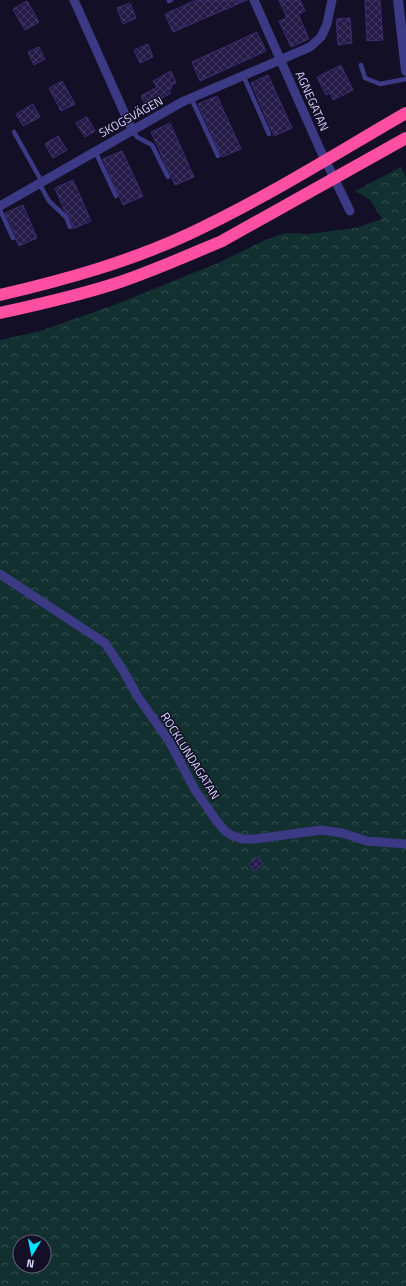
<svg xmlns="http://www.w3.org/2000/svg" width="406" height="1286" font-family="'Titillium Web',sans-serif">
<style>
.forest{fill:url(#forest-crowns);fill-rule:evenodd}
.building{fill:url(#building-cross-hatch);stroke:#3b2d73}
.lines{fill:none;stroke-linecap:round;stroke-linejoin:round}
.service{stroke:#3d3a85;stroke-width:4.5}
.minor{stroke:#3d3a85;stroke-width:9}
.tertiary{stroke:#3d3a85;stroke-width:10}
.motorway{stroke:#ff4fa3;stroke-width:12}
.labels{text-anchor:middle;stroke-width:3;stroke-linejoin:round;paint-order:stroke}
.street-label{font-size:12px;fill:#d9d4ff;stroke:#130f26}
</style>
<defs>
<pattern id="forest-crowns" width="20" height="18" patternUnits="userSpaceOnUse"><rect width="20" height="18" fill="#12302f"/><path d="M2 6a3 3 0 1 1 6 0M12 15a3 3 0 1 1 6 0" fill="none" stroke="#344d4e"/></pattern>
<pattern id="building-cross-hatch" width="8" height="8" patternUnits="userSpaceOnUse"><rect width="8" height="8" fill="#241b47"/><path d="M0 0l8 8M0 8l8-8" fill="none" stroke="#433b63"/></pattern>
</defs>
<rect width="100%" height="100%" fill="#130f26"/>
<path class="forest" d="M401,167L406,177V1286H0V340L40,331L114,305L218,263L265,240L286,233L308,234L355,228L382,219L370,200L355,191ZM20,1242H44V1266H20Z"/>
<g class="building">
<polygon points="196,0 247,0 173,32 165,14"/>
<polygon points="279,0 300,0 305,11 298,14 309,39 291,47 279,21 287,18"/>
<polygon points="365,0 380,0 383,40 367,41"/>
<polygon points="27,1 39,22 25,30 13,9"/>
<polygon points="130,3 136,18 123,24 117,8"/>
<polygon points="350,18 352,43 338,45 336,19"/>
<polygon points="257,32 266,51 200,81 192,62"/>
<polygon points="148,44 153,57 140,63 134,50"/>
<polygon points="39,47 45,59 34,65 28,52"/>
<polygon points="341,65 353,90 333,100 330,93 326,95 317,77"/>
<polygon points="171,71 176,83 171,85 172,88 169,89 171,93 146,106 141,96 157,87 153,81"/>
<polygon points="268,75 292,128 274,136 251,83"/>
<polygon points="62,81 75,104 61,111 49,88"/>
<polygon points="217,96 241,149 222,157 198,104"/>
<polygon points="33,104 40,117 23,126 16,114"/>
<polygon points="87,117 95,131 85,137 76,123"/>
<polygon points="170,123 194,177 175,185 151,132"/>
<polygon points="58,136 67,150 53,158 45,144"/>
<polygon points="122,151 143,196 123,205 103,159"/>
<polygon points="73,180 91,221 73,229 73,226 69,216 64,210 55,188"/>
<polygon points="23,205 37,238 19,246 16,240 16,236 5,213"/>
<polygon points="258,857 263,864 254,871 249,864"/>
</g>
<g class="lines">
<g class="service">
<polyline points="169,1 171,0"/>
<polyline points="361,65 365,78 380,84 406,79"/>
<polyline points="243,75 269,134"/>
<polyline points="191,98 218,156"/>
<polyline points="132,130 137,137 152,145 168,177"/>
<polyline points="14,132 42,182"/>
<polyline points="95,151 116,196"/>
<polyline points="39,183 49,201 66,217 70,227"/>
<polyline points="0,210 13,238"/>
</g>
<g class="minor">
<polyline points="74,0 132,130"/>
<polyline points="254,0 319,147 350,211"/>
<polyline points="0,206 182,102 310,47 321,37 327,24 332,0"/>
<polyline points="0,574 105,643 123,670 138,697 169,741 195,790 216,820 225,831 231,835 243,839 255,839 321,830 342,833 367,841 406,844"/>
</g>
<polyline class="tertiary" points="398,0 406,71"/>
<g class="motorway">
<path d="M0,295C64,280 129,262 189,234C264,199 335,154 406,113"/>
<path d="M0,313C41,304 81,295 120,282C155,270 189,255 222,241L406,138"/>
</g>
</g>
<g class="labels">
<g class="street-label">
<text transform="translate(312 101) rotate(66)" y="4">AGNEGATAN</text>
<text transform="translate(131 117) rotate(-29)" y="4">SKOGSVÄGEN</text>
<text transform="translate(190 756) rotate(58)" y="4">ROCKLUNDAGATAN</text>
</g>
</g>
<g transform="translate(32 1254) rotate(190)"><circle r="19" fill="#130f26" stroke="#625e7d"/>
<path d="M0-3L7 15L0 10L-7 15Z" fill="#00e5ff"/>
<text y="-6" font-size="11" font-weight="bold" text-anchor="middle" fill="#d9d4ff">N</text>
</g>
</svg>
